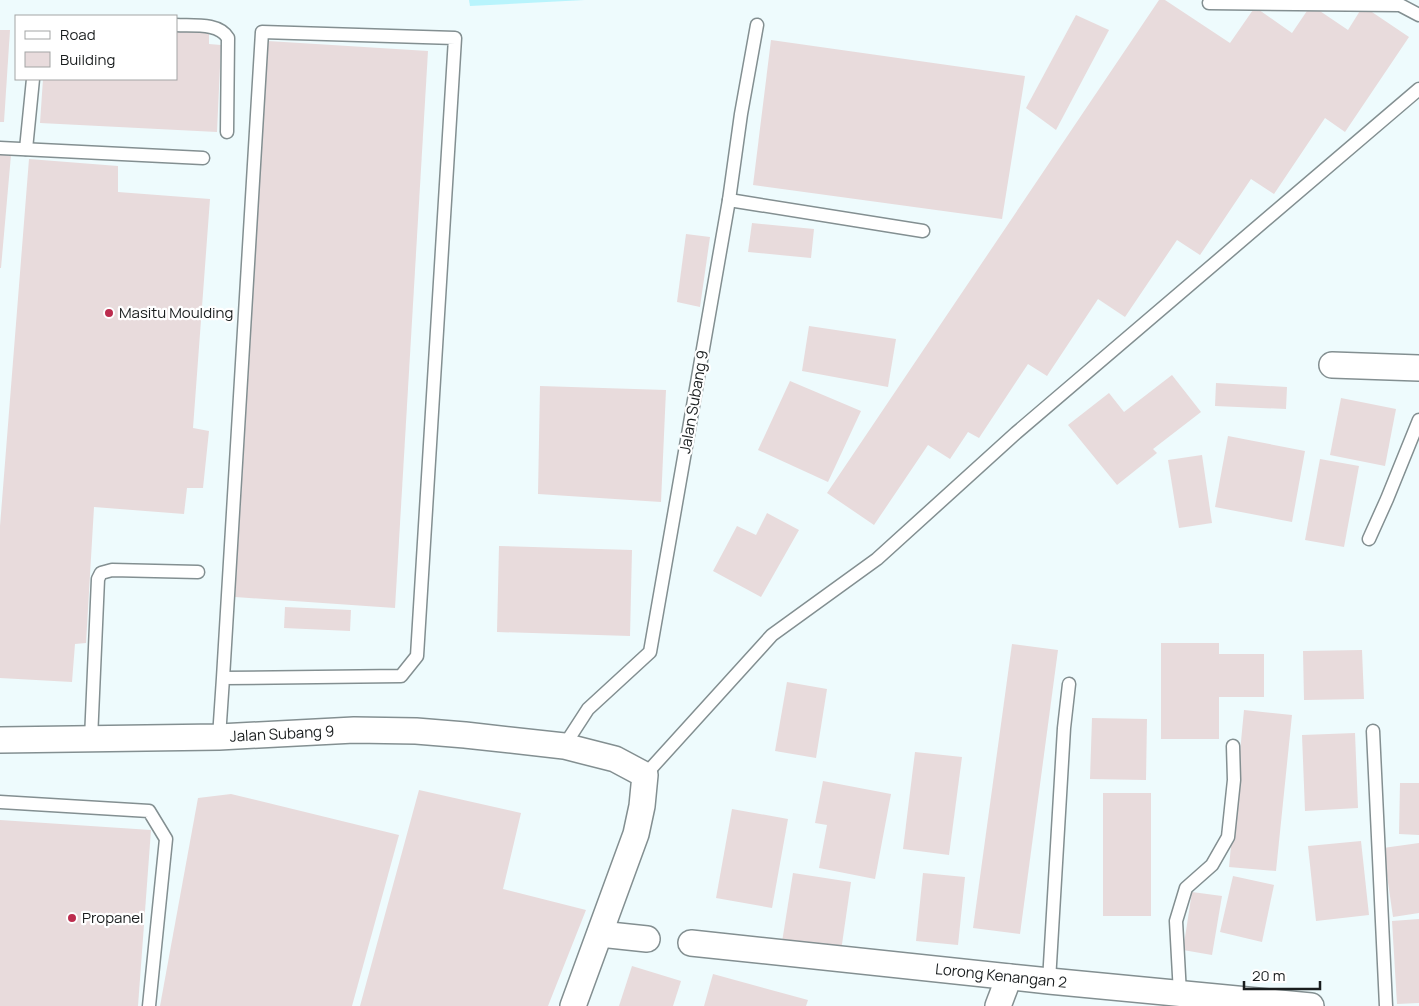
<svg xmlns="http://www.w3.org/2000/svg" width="1419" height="1006" font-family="Manrope,sans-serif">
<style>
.green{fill:#b8f4fc}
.building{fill:#e8dbdc}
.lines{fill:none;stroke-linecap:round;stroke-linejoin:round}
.lane-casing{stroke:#838f91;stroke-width:15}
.street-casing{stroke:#838f91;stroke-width:28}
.lane{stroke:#fff;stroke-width:12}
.street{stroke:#fff;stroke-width:25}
.poi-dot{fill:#bc2c4e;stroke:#fff;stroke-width:2}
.labels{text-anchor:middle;stroke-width:4.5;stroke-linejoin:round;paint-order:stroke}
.poi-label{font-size:15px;fill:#191d1e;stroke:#fff;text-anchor:start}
.street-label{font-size:15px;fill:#191d1e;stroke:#fff}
</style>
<rect width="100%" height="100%" fill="#eefbfd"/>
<polygon class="green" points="469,0 585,0 470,6"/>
<g class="building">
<polygon points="1159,0 1165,0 1230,43 1255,7 1292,33 1311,5 1348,30 1363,6 1409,37 1345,132 1325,118 1274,194 1251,179 1200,255 1177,240 1125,317 1098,299 1047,376 1028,364 979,438 968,432 950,459 928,445 874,525 827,493"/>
<polygon points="1076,15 1109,30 1056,130 1026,108"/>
<polygon points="0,30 10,30 4,122 0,122"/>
<polygon points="176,30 209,32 209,44 221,45 217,132 40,123 43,79 176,79"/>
<polygon points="771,40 1025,76 1002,219 753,185"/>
<polygon points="268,41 428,51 395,608 235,597"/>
<polygon points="0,154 11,155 1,268 0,268"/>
<polygon points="29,159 118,166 118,192 210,199 193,428 209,431 203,488 187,488 184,514 94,507 86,643 75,644 72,682 0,678 0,526"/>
<polygon points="752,223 814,229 811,258 748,252"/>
<polygon points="686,234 710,237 700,307 677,302"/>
<polygon points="809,326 896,339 888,387 802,371"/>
<polygon points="1172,375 1201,412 1153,449 1157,453 1117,485 1068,425 1109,393 1124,412"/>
<polygon points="790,381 861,411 828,482 758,450"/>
<polygon points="1216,383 1287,387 1286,409 1215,406"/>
<polygon points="540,386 666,390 661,502 538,494"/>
<polygon points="1341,398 1396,409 1385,466 1330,455"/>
<polygon points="1228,436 1305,451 1292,522 1215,507"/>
<polygon points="1202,455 1212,523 1179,528 1168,460"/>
<polygon points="1320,459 1359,466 1344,547 1305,540"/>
<polygon points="767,513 799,530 761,597 713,571 737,526 756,535"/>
<polygon points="499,546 632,550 630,636 497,632"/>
<polygon points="285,607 351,610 350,631 284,628"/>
<polygon points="1161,643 1219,643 1219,654 1264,654 1264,697 1219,697 1219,739 1161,739"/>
<polygon points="1012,644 1058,650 1020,934 973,928"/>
<polygon points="1362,650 1364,699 1304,700 1303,651"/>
<polygon points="787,682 827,689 816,758 775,751"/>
<polygon points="1244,710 1292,715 1276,871 1229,867"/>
<polygon points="1092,718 1147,719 1146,780 1090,779"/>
<polygon points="1355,733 1358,808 1305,811 1302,735"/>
<polygon points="915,752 962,757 949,855 903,849"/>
<polygon points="823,781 891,794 875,879 819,868 827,825 815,823"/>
<polygon points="1400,783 1419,783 1419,835 1399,834"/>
<polygon points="419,790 521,813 503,889 586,910 548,1006 360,1006"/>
<rect x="1103" y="793" width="48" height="123"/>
<polygon points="231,794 399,835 352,1006 160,1006 198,798"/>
<polygon points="732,809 788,819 772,908 716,898"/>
<polygon points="0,820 151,830 138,1006 0,1006"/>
<polygon points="1361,841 1369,915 1316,921 1308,846"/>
<polygon points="1419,843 1419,913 1393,917 1383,848"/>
<polygon points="793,873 851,882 841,951 782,942"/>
<polygon points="923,873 965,877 958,945 916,941"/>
<polygon points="1233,876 1274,885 1262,942 1220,932"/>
<polygon points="1192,892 1222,896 1212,955 1183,950"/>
<polygon points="1419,919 1419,1003 1397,1004 1392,921"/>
<polygon points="632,966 681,981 673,1006 619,1006"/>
<polygon points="713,974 808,1000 806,1006 704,1006"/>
</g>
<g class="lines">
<defs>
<g id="lane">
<polyline points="1209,3 1400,5 1419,15"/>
<path d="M176,25C192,26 219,22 228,38L227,132"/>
<polyline points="0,148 203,158"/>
<polyline points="26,149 33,79"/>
<polyline points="729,200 923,231"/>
<polyline points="1369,539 1387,499 1419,420"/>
<polyline points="1373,731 1386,1006"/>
<polyline points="219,737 223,678 262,32 455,38 417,656 401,676 223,678"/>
<polyline points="91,739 98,579 101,573 112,570 198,572"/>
<polyline points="564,746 588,709 650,652 729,200 741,114 757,25"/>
<polyline points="645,775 772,635 877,559 1016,433 1419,89"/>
<polyline points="0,802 149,811 166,839 149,1006"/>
<polyline points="1049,981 1064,728 1069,684"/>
<polyline points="1180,994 1176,921 1186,888 1212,865 1228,837 1234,780 1233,746"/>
</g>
<g id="street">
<polyline points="1332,365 1419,368"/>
<polyline points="0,740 219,737 354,730 416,731 465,735 564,746 615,759 645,775 642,806 636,834 573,1006"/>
<polyline points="600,934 647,939"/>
<polyline points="691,943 1049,981 1311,1006"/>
<polyline points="998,1006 1009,977"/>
</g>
</defs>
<use href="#lane" class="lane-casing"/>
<use href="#street" class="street-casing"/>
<use href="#lane" class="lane"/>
<use href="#street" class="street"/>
</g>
<g class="poi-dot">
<circle cx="109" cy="313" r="5"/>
<circle cx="72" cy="918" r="5"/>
</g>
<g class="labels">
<g class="poi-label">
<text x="119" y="318">Masitu Moulding</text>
<text x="82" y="923">Propanel</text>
</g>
<g class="street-label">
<text transform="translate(694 402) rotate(-80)" y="5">Jalan Subang 9</text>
<text transform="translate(282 734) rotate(-3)" y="5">Jalan Subang 9</text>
<text transform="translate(1001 976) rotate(6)" y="5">Lorong Kenangan 2</text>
</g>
</g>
<rect x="15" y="15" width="162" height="65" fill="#ffffff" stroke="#a3a5a5"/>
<rect x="25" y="31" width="25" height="8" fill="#ffffff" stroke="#a3a5a5"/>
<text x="60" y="40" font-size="15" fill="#191d1e">Road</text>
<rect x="25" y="52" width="25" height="15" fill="#e8dbdc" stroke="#a3a5a5"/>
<text x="60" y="65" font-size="15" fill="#191d1e">Building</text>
<path d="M1244 981v8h76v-8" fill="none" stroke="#191d1e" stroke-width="2.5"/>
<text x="1252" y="981" font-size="15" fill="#191d1e" stroke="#ffffff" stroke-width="4" paint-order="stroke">20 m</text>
</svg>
